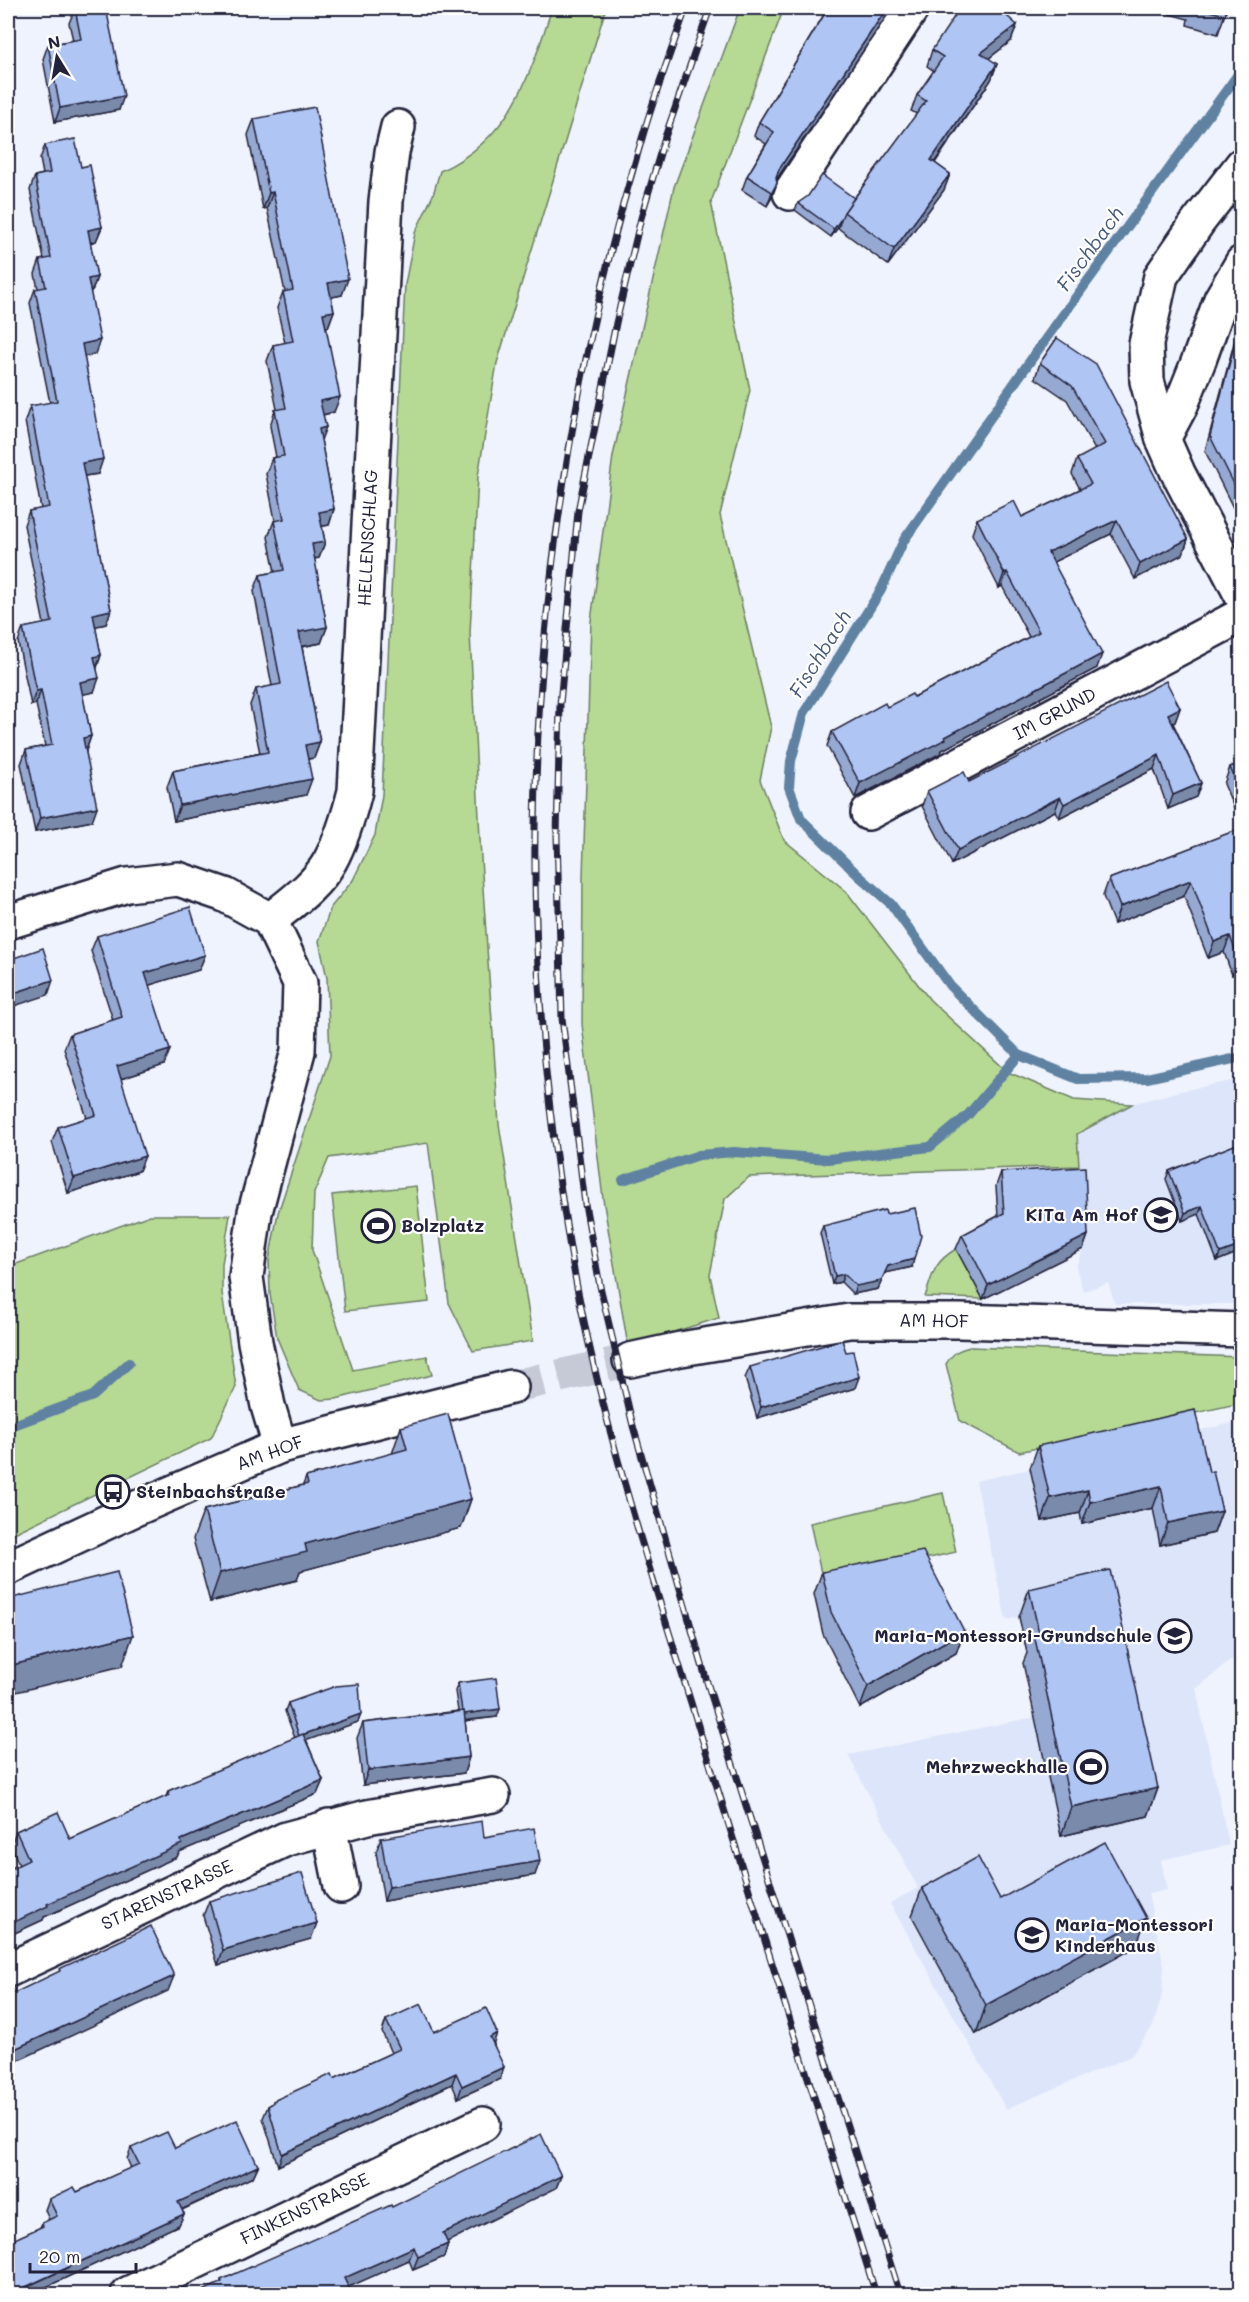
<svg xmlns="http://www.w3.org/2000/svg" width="1249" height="2302" font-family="Mali,sans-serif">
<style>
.built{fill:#dce5fa}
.green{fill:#b6d993;stroke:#6c7e67;stroke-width:1.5}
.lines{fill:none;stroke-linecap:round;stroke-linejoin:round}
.stream{stroke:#5e82a2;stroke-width:10}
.street-tunnel{stroke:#c6c9d6;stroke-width:33;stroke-dasharray:33 16;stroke-linecap:butt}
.street-casing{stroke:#22223b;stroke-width:38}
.secondary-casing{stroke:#22223b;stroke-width:38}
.street{stroke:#fff;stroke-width:33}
.secondary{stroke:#fff;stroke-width:33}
.rail-casing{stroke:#22223b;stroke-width:7}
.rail{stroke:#fff;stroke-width:4.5;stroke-dasharray:14;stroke-linecap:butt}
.wall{fill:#96a9d2;stroke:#22223b;stroke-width:1.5}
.shaded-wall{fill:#7a8aab;stroke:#22223b;stroke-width:1.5}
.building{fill:#afc5f4;stroke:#22223b;stroke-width:1.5}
.labels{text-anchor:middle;stroke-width:4.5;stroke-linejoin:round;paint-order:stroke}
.street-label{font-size:18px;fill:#22223b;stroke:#fff}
.poi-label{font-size:18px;font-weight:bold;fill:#22223b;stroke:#fff;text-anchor:end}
.water-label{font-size:20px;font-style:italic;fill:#455a77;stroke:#fff}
</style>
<rect width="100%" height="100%" fill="#eff3fd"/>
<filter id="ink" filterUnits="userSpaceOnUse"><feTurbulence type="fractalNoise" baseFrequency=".0167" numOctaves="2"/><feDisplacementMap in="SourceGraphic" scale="12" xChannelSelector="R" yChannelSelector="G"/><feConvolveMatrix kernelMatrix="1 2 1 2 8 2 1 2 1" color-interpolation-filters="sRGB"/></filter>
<g filter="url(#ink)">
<g class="built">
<polygon points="1241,1079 1241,1304 1115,1304 1108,1283 1083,1291 1076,1267 1083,1249 1077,1135 1132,1104 1181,1091"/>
<polygon points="1241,1421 1241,1652 1196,1689 1229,1845 1161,1860 1167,1890 1148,1894 1164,1966 1162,1995 1153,2026 1131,2056 1006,2109 890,1903 918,1888 848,1755 1035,1717 1061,1836 1099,1599 1006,1620 976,1481"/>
</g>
<g class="green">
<path d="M552,8H606L497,363L478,476L470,633L481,859L499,1124L533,1341L473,1351L449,1303L428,1143L329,1158L314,1193L312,1250L353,1370L427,1356L432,1375L336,1399L321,1400L299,1390L277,1338L270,1294L269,1260L278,1213L330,1056L327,978L319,941L331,907L353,880L375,835L382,795L405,284L415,233L433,195L440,171C511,139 530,76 552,8Z"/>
<polygon points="740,8 784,8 711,202 750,390 720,515 771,727 760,780 784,840 846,891 930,1000 1008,1072 1074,1100 1132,1104 1077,1134 1079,1166 749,1177 725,1199 710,1275 719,1318 628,1346 603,1199 582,1024 583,877 591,621 613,456 674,187"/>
<polygon points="416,1186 429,1302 345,1311 332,1195"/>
<polygon points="150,1215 230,1215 222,1264 222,1293 236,1387 211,1438 8,1536 8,1267"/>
<path d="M956,1249L983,1299L925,1297C933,1273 934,1262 956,1249Z"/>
<path d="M970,1347L1241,1357V1403L1019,1452L960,1421L946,1364C953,1353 957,1350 970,1347Z"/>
<polygon points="943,1493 956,1552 823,1582 810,1523"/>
</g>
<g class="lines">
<g class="stream">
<polyline points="1242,69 1047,337 904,540 881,590 804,713 791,761 789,787 801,819 858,875 891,904 950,986 1019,1055 1078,1079 1147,1078 1242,1057"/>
<polyline points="623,1180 699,1155 734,1152 828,1159 930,1147 968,1115 1019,1055"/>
<polyline points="8,1427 93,1396 129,1363"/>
</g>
<polyline class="street-tunnel" points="511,1387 630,1360"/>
<defs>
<g id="street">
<polyline points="790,193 912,8"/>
<polyline points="1163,439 1181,405 1199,360 1221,299 1242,263"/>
<polyline points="868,813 1242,615"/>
<path d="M270,920C291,903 317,885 330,861C342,839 349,815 355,791L386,201L392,152L398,127"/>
<polyline points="8,922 127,885 178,879 225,895 270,920 300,983 298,1051 255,1212 246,1277 255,1342 268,1406 280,1446"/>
<polyline points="630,1360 681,1349 849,1321 959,1321 1242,1330"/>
<polyline points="8,1568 137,1508 280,1446 511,1387"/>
<polyline points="329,1826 341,1886"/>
<polyline points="8,1970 286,1839 367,1817 493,1795"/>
<polyline points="128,2294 483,2124"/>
</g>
<polyline id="secondary" points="1242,165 1198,222 1161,276 1146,344 1147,381 1163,439 1178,473 1242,596"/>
</defs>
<use href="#street" class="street-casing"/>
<use href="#secondary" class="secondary-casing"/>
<use href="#street" class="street"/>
<use href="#secondary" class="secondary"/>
<defs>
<g id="rail">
<path d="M686,8C671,52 654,96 641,142C574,364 538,596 535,828C533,982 549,1136 577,1287C605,1433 652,1577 696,1719C755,1911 816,2103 876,2294"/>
<polyline points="710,8 664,140 641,218 616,323 578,511 560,704 557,836 562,1018 585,1204 600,1286 633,1426 707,1682 900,2294"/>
</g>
</defs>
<use href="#rail" class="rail-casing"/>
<use href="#rail" class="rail"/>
</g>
<g class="wall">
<polygon points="892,8 777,179 777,183 772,197 767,206 742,190 747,176 766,144 754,136 759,122 822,18 826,9"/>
<polygon points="1147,8 1227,8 1218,34 1187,25 1188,19"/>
<polygon points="75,9 119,110 55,122 43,59 48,45 73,40 69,23"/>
<polygon points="1017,25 1011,41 988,59 997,64 991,80 935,163 950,174 944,190 888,265 838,228 839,226 831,237 795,210 798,203 854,198 917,114 911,111 917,95 934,71 927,66 932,50"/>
<polygon points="254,119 342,295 331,297 334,311 328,327 326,327 334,412 323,415 321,440 334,509 329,525 322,526 325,542 319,558 314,559 327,627 321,643 302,647 320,742 314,758 308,759 306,795 174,821 167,787 173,771 260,753 250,705 256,689 272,686 254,591 260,575 275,572 268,537 274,521 275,520 266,474 272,458 276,457 270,426 275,410 277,409 267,361 273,345 285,343 277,308 283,292 285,292 267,208 263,209 248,135"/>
<polygon points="45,145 81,167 102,227 96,241 90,243 97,277 92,291 90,292 95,354 84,357 98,474 84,476 111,610 106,624 95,626 101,655 97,668 94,692 82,694 91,736 86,751 92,821 35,832 21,764 26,750 45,746 36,704 31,705 18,642 23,628 44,624 24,525 29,511 41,509 25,421 30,406 50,403 30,303 35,289 38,289 35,274 40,260 44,259 30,190 35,176 43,174 40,159"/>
<polygon points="1239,328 1242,329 1242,526 1205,451 1234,343"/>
<polygon points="1057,338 1188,539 1183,554 1135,579 1111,534 1053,562 1097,668 942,750 941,753 855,798 827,746 832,732 887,707 914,697 1029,637 1002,586 999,588 972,534 977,519 1022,517 1080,489 1072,474 1077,459 1095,450 1067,400 1035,378 1040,363"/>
<polygon points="1180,708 1175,722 1173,723 1201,783 1196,797 1168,809 1154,769 1059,818 1055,811 952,864 922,806 927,791 969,782"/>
<polygon points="1242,763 1242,827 1224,784 1230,767"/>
<polygon points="1242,828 1242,971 1232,975 1224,952 1208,958 1184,896 1114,924 1103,896 1109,879"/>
<polygon points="97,936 205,955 199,970 149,985 164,1065 121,1079 139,1171 68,1193 52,1142 58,1127 87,1118 64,1049 70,1034 113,1020 91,951"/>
<polygon points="1242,1142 1242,1251 1217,1261 1199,1214 1182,1221 1166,1179 1169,1171"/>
<polygon points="1001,1172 1088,1235 1083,1249 983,1299 956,1249 962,1235 998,1216 996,1186"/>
<polygon points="823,1226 912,1267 885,1273 878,1289 853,1294 841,1282 832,1284 820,1233"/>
<polygon points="750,1367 855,1388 757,1418 745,1378"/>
<polygon points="401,1427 471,1499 461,1528 300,1571 297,1580 210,1602 193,1539 204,1510 303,1485 306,1477 392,1454"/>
<polygon points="1038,1446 1209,1472 1222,1511 1214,1533 1160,1545 1153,1508 1082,1524 1080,1513 1042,1521 1030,1468"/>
<polygon points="822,1572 964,1631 956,1653 860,1708 823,1634 814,1594"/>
<polygon points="1029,1589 1158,1788 1148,1816 1061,1836 1023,1663 1027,1653 1019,1617"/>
<polygon points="458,1683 497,1717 465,1721 469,1757 464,1773 363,1785 357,1738 363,1723 458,1711 455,1691"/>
<polygon points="288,1703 361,1714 358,1722 306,1740 323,1780 317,1794 179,1852 177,1857 44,1917 43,1920 8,1936 8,1870 19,1865 11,1845 16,1831 70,1839 166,1797 168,1791 295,1738 285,1711"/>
<polygon points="381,1838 535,1875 384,1901 376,1852"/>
<polygon points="922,1888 1000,1899 1136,1947 976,2034 912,1916"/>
<polygon points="209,1901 311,1939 218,1965 203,1916"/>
<polygon points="386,2020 434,2032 494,2044 500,2079 458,2098 452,2084 278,2166 263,2118 268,2106 272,2104 273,2101 334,2079 391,2053 382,2032"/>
<polygon points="131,2148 175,2148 258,2166 253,2177 182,2210 184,2214 179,2225 29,2295 8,2295 42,2223 49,2220 45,2210 49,2199 77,2192 131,2168 127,2159"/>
<polygon points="561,2176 556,2188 447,2241 448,2244 444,2257 413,2270 409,2260 348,2287 221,2283 221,2280 392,2207"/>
</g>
<g class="shaded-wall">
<polygon points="887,8 892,8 774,183 779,169"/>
<polygon points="1017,25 1011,41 975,69 981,53"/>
<polygon points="997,64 991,80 925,176 931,160"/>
<polygon points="124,96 119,110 55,122 60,108"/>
<polygon points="950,174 944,190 888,265 894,249"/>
<polygon points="777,183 772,197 767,206 772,192"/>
<polygon points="273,192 267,208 263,209 269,193"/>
<polygon points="841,219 839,226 831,237 834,229"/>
<polygon points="102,227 96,241 82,244 88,230"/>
<polygon points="97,277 92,291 82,293 88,279"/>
<polygon points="348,279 342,295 322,299 328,283"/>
<polygon points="334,311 328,327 317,329 323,313"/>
<polygon points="100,340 95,354 77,358 82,344"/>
<polygon points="340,397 334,412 314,417 320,401"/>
<polygon points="326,427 320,443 319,429"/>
<polygon points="103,459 98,474 77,477 82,463"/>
<polygon points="334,509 329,525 313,528 319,512"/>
<polygon points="1117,520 1111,534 1043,567 1048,552"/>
<polygon points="1188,539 1183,554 1135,579 1140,564"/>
<polygon points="325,542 319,558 306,560 312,544"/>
<polygon points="1007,572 1002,586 999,588 1004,573"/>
<polygon points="111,610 106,624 88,628 93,614"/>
<polygon points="327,627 321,643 293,648 299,632"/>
<polygon points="1102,654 1097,668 942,750 941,753 855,798 860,783 945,737"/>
<polygon points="101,655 96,669 94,657"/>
<polygon points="99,678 94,692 75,696 80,682"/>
<polygon points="41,690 36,704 31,705 36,691"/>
<polygon points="1180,708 1175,722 1163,728 1168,714"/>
<polygon points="91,736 86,750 78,752 83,738"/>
<polygon points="320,742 314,758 299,760 305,745"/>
<polygon points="1159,755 1154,769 1059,818 1064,804"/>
<polygon points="312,779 306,795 174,821 180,805"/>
<polygon points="1201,783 1196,797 1168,809 1173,795"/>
<polygon points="1060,797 1055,811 952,864 958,850"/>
<polygon points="97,807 92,821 35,832 40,818"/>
<polygon points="1191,880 1184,896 1114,924 1120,907"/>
<polygon points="1230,936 1224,952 1208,958 1214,942"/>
<polygon points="205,955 199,970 140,988 145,973"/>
<polygon points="1242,957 1242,971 1232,975 1238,958"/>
<polygon points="53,980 48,995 8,1008 8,995"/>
<polygon points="170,1050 164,1065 111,1082 117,1066"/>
<polygon points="145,1156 139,1171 68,1193 74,1178"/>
<polygon points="1202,1206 1199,1214 1182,1221 1185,1213"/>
<polygon points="1088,1235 1083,1249 983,1299 988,1285"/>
<polygon points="1242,1245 1242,1251 1217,1261 1220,1253"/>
<polygon points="914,1259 912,1267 885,1273 878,1289 853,1294 856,1286 888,1266"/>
<polygon points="844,1274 841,1282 832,1284 835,1276"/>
<polygon points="859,1377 855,1388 757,1418 761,1407"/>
<polygon points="1161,1486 1153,1508 1082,1524 1090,1502"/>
<polygon points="1088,1490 1080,1513 1042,1521 1050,1498"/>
<polygon points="471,1499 461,1528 300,1571 297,1580 210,1602 220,1573 305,1544"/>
<polygon points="1222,1511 1214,1533 1160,1545 1168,1523"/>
<polygon points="964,1631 956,1653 860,1708 868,1686"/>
<polygon points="133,1635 122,1666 8,1694 8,1666"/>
<polygon points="500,1709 497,1717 460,1721 463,1714"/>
<polygon points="361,1714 358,1722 297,1744 299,1736"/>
<polygon points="469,1757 464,1773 363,1785 368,1770"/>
<polygon points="323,1780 317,1794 179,1852 177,1857 44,1917 43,1920 8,1936 8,1925 47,1904 181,1840"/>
<polygon points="1158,1788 1148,1816 1061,1836 1071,1807"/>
<polygon points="540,1861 535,1875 384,1901 389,1887"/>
<polygon points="1146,1918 1136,1947 976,2034 986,2005"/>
<polygon points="317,1923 311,1939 218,1965 223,1950"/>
<polygon points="174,1976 168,1991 8,2065 8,2052"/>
<polygon points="497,2033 493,2045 490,2037"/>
<polygon points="504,2067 500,2079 458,2098 462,2086"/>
<polygon points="456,2073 452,2084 278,2166 282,2154"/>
<polygon points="258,2166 253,2177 174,2213 178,2202"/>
<polygon points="561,2176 556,2188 439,2246 443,2233"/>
<polygon points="184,2214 179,2225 29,2295 9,2295"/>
<polygon points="448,2244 444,2257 413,2270 418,2257"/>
<polygon points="414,2247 409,2260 340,2291 344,2278"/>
</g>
<g class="building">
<polygon points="82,8 106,8 124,96 60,108 48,45 81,39 75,9"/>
<polygon points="827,8 887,8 779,169 776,177 777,183 772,192 747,176 774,132 759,122 827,10 826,9"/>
<polygon points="960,8 998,8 1017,25 981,53 997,64 931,160 950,174 894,249 844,212 926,101 917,95 943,57 932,50"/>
<polygon points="1198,8 1227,8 1225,15"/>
<polygon points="315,107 348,279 328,283 334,311 323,313 340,397 320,401 326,427 319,429 334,509 319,512 325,542 312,544 327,627 299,632 320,742 305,745 312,779 180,805 173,771 268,752 256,689 281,684 260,575 284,570 274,521 284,519 272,458 284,456 275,410 286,408 273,345 293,341 283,292 293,290 273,192 269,193 254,119"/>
<polygon points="75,139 81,167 90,165 102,227 88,230 97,277 88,279 100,340 82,344 103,459 82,463 111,610 93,614 101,655 94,657 99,678 80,682 91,736 83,738 97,807 40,818 26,750 52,745 41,690 36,691 23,628 52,622 29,511 49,507 30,406 57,401 35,289 46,287 40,260 51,258 35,176 50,173 45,145"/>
<polygon points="822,175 854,198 844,212 841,219 834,229 798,203 808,196"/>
<polygon points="1239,328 1242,329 1242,500 1210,436"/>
<polygon points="1057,338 1096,364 1188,539 1140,564 1117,520 1048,552 1102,654 945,737 946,739 860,783 832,732 885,703 887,707 912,694 914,697 1039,632 1007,572 1004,573 977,519 1014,501 1022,517 1091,484 1077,459 1105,444 1072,386 1040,363"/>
<polygon points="1166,681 1180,708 1168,714 1201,783 1173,795 1159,755 1064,804 1060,797 958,850 927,791 964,772 969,782"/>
<polygon points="1242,763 1242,796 1230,767"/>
<polygon points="1242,828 1242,957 1238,958 1230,936 1214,942 1191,880 1120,907 1109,879"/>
<polygon points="190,907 205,955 145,973 170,1050 117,1066 145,1156 74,1178 58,1127 96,1115 70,1034 122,1017 97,936"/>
<polygon points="43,948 53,980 8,995 8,960"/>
<polygon points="1242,1142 1242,1245 1220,1253 1202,1206 1185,1213 1169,1171"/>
<polygon points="1085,1167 1088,1235 988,1285 962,1235 1004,1213 1001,1172"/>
<polygon points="915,1208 921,1236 914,1259 888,1266 881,1281 856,1286 844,1274 835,1276 823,1226 885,1210 886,1214"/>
<polygon points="842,1340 846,1352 853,1351 859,1377 761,1407 750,1367"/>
<polygon points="1195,1410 1209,1472 1213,1471 1222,1511 1168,1523 1161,1486 1090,1502 1088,1490 1050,1498 1038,1446"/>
<polygon points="448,1414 471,1499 305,1544 307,1552 220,1573 204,1510 308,1484 306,1477 407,1449 401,1427"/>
<polygon points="923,1551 964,1631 868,1686 831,1612 822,1572"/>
<polygon points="1110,1570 1158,1788 1071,1807 1034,1634 1039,1633 1029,1589"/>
<polygon points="117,1572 133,1635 8,1666 8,1599"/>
<polygon points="496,1678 500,1709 464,1714 464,1711 462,1711 458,1683"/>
<polygon points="359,1684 361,1714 299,1736 288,1703 336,1686"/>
<polygon points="464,1711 469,1757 368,1770 363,1723"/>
<polygon points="303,1734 323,1780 181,1840 182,1844 47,1904 48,1906 8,1925 8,1870 29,1860 16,1831 58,1812 70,1839 169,1795 168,1791"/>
<polygon points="482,1821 484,1837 534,1828 540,1861 389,1887 381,1838"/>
<polygon points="1105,1842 1146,1918 986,2005 922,1888 978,1857 1000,1899"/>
<polygon points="302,1873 317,1923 223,1950 209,1901"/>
<polygon points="151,1926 174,1976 8,2052 8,1996 60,1971 59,1969"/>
<polygon points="421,2004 434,2032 486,2008 497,2033 490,2037 504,2067 462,2086 456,2073 282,2154 268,2106 273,2103 273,2101 332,2074 334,2079 400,2049 386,2020"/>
<polygon points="237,2120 258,2166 178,2202 184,2214 8,2295 8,2242 43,2226 42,2223 57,2216 49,2199 74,2187 77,2192 139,2164 131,2148 167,2132 175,2148"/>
<polygon points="541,2134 561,2176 443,2233 448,2244 418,2257 414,2247 344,2278 352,2295 195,2295 222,2282 221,2280 391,2205 392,2207"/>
</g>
</g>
<defs>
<symbol id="school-ring" viewBox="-11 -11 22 22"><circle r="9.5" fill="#fff" stroke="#22223b" stroke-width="1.5"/><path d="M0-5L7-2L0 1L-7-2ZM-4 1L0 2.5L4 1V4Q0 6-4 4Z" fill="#22223b"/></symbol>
<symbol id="stadium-ring" viewBox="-11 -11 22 22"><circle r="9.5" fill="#fff" stroke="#22223b" stroke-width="1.5"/><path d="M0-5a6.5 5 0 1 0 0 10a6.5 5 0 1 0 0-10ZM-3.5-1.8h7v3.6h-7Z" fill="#22223b"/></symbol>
<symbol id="bus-ring" viewBox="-11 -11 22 22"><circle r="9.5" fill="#fff" stroke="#22223b" stroke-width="1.5"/><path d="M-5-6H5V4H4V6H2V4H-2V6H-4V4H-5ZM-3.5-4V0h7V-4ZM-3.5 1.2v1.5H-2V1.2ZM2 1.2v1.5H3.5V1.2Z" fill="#22223b"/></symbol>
</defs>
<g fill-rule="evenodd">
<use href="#school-ring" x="1142" y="1196" width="38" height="38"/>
<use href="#stadium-ring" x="359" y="1207" width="38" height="38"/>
<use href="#bus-ring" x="94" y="1473" width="38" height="38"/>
<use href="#school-ring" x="1156" y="1617" width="38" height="38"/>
<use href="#stadium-ring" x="1072" y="1748" width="38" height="38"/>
<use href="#school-ring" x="1013" y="1916" width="38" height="38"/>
</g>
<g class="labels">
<g class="street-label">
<text transform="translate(368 538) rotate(-87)" y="6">HELLENSCHLAG</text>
<text transform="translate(1055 714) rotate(-28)" y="6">IM GRUND</text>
<text transform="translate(934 1321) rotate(1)" y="6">AM HOF</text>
<text transform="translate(270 1453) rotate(-20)" y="6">AM HOF</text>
<text transform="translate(167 1895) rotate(-25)" y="6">STARENSTRASSE</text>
<text transform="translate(305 2209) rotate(-26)" y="6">FINKENSTRASSE</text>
</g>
<g class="poi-label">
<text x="1138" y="1221">KiTa Am Hof</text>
<text x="401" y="1232" text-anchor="start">Bolzplatz</text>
<text x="136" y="1498" text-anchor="start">Steinbachstraße</text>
<text x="1152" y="1642">Maria-Montessori-Grundschule</text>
<text x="1068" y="1773">Mehrzweckhalle</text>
<text x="1055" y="1931" text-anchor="start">Maria-Montessori<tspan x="1055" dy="21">Kinderhaus</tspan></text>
</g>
<g class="water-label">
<text transform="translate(1090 249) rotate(-54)" y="7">Fischbach</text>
<text transform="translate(820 654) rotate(-58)" y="7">Fischbach</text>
</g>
</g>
<rect width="1249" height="2302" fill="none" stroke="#fff" stroke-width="30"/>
<rect x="15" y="15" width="1219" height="2272" fill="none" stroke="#22223b" stroke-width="2" filter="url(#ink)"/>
<g transform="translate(57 57) rotate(349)" stroke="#ffffff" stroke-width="4.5" paint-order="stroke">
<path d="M0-4.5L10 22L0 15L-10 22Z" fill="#22223b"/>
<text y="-9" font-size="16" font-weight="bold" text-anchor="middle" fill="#22223b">N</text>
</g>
<path d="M30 2263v9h106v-9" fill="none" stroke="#22223b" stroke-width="3"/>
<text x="39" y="2263" font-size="18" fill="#22223b" stroke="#ffffff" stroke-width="4.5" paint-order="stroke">20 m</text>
</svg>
